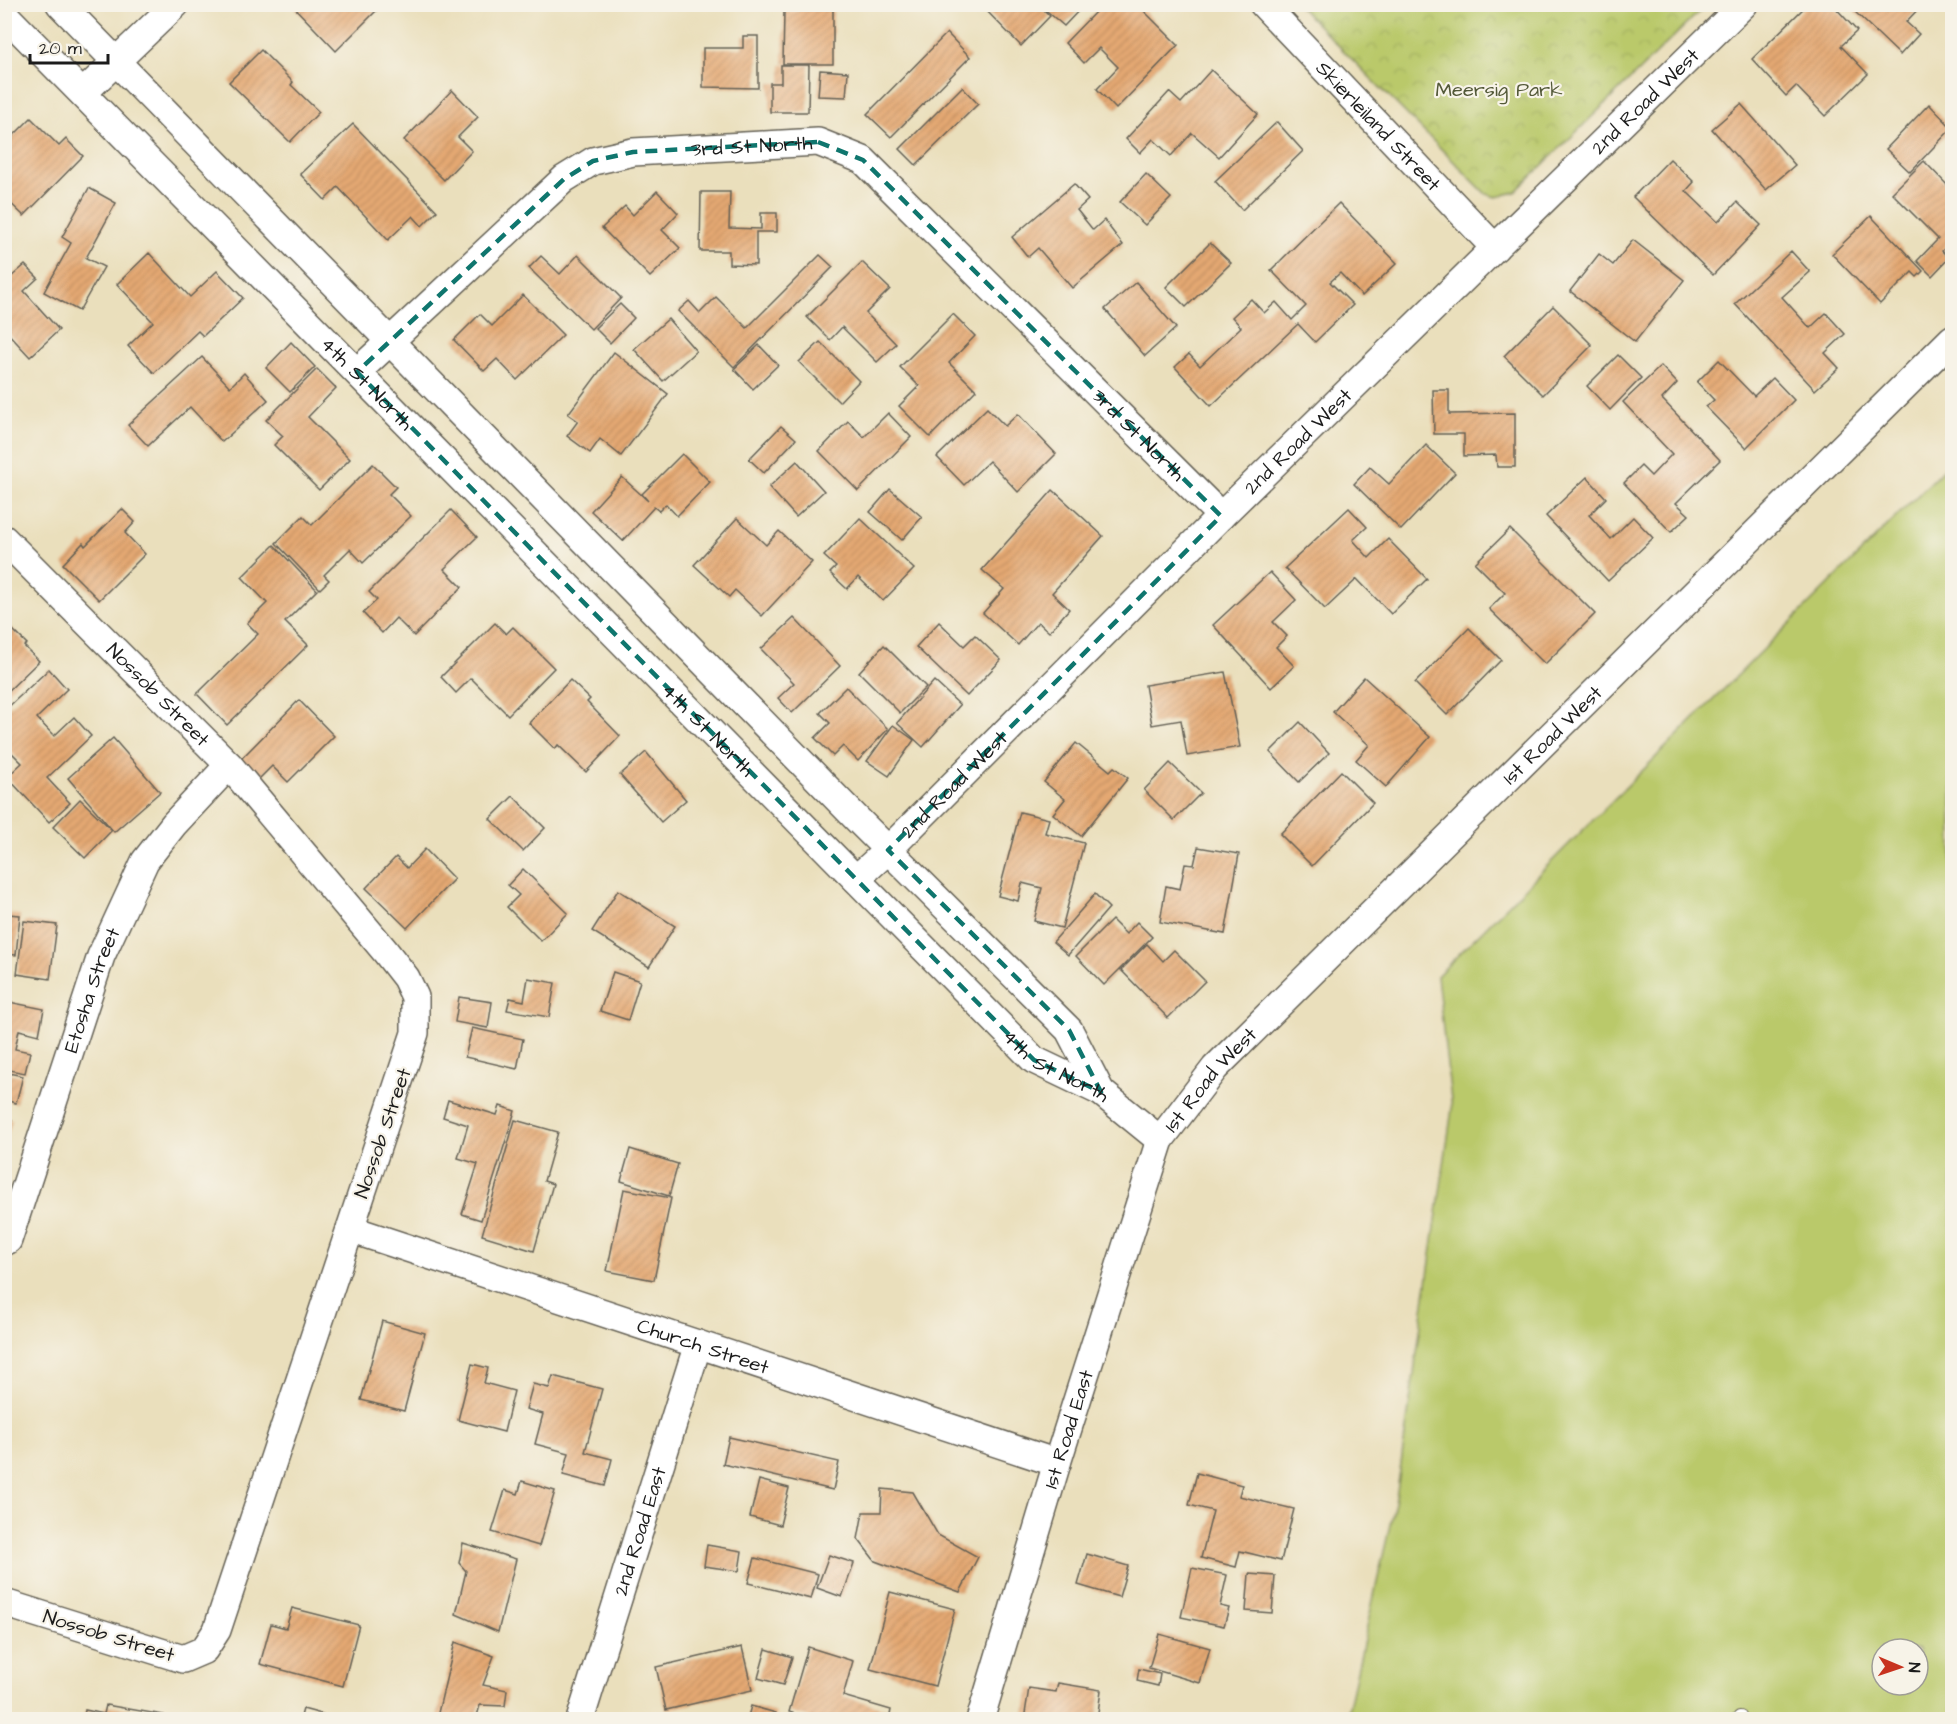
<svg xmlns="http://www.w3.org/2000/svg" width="1957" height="1724" font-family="'Architects Daughter',sans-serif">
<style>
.green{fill:#bac96b;stroke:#6b7244;stroke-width:1.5;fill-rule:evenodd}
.park{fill:url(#park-crowns);stroke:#6b7244;stroke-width:1.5}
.building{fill:url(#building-hatch)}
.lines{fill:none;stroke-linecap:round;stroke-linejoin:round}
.lane-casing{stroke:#646054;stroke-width:16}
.street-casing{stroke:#646054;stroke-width:30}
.lane{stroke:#fff;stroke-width:14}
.street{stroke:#fff;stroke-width:27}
.marked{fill:none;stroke:#0f766e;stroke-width:4.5;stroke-dasharray:12 8;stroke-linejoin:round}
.labels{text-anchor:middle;stroke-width:4.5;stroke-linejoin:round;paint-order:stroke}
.park-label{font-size:20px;fill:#535938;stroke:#f7f3e8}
.street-label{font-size:20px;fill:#1c1c1c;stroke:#f7f3e8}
</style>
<defs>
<pattern id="park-crowns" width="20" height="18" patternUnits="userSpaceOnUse" patternTransform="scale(1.5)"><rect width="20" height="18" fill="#bac96b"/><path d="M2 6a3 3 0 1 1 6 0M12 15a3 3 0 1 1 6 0" fill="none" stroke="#9fac5c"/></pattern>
<pattern id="building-hatch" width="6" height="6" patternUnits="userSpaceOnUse" patternTransform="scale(1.5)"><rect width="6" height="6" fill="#e4a872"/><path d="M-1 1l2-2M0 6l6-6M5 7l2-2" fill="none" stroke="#c39062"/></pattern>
</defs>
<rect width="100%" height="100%" fill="#f7f3e8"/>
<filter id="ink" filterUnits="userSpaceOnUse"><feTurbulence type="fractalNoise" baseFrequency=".0167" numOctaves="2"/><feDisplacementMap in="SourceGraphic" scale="12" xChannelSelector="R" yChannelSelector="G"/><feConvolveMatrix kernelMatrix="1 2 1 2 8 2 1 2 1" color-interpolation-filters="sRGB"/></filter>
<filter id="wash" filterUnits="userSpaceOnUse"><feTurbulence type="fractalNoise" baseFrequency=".008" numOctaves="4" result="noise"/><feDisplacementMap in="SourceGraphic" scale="24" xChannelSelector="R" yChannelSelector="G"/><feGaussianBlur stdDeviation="1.35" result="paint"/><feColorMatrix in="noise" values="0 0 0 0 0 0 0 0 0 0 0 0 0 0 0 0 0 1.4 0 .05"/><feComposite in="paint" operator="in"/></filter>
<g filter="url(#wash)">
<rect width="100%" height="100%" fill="#eadfbc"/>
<path class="green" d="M1952,461V1719L1346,1720L1396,1498L1452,1109L1437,976ZM1882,1649H1918V1685H1882Z"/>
<polygon class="park" points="1298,5 1706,5 1515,192 1496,197 1486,194"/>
<g id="blocks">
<g class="building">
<polygon points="291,4 316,4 318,7 320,4 373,4 378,9 336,51"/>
<polygon points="798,4 833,4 833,64 783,64 784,11 798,11"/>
<polygon points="980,4 1038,4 1050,16 1021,46"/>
<polygon points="1103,4 1137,4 1178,45 1116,109 1097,89 1118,67 1099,48 1084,63 1065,43"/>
<polygon points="1808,4 1832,4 1857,31 1841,46 1868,74 1825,116 1796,86 1786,96 1752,59"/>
<polygon points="1859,4 1923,4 1906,22 1919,34 1900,55 1854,11"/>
<polygon points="1040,5 1084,5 1064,26"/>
<polygon points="947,33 970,57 891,137 867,114"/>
<polygon points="743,36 758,36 758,88 703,87 703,48 743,48"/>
<polygon points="261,50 293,82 291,85 319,112 290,142 229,82"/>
<polygon points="781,65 809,65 808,112 770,112 770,83 781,83"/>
<polygon points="820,70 848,72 846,97 818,96"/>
<polygon points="1211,70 1258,114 1219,157 1192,133 1171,156 1153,139 1140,153 1126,139 1169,92 1181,103"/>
<polygon points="962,87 978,104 916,165 900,149"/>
<polygon points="452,90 478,117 458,137 472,151 444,180 404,140"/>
<polygon points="1741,104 1795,165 1766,190 1712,129"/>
<polygon points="1929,104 1952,128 1910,172 1886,149"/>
<polygon points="31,118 59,146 66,139 83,156 24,216 4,197 4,145"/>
<polygon points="1277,122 1303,151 1242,210 1215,181"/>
<polygon points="353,124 437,211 422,226 413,216 388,240 338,187 325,200 300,174"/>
<polygon points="1670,159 1694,182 1686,191 1718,222 1737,202 1761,225 1713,275 1633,197"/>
<polygon points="1924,161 1952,190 1952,241 1942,251 1949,258 1932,276 1917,261 1938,239 1892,193"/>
<polygon points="1146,174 1171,198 1145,225 1120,202"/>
<polygon points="1074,184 1088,200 1077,210 1093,230 1104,220 1123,245 1072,288 1038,248 1028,257 1012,237"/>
<polygon points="89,188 116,203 86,258 104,267 79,311 44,292 71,243 62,237"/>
<polygon points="657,191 678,213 662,230 680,248 650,277 602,228 625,206 633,215"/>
<polygon points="701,192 730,192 729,228 761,229 761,213 777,213 777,232 756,232 756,265 729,264 729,251 700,251"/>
<polygon points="1339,203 1397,263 1362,296 1340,273 1330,282 1353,305 1315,342 1298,324 1211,406 1175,367 1189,354 1200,366 1241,327 1232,317 1251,299 1264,313 1276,302 1292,320 1306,306 1271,270"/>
<polygon points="1871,216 1923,271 1917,277 1912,272 1880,304 1832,254"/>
<polygon points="1633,240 1684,280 1635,342 1570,291 1599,254 1613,265"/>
<polygon points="1210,243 1231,263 1186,307 1166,287"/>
<polygon points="1791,251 1810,272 1782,297 1810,328 1826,313 1845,334 1825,353 1839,368 1815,390 1735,304"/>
<polygon points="149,253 190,297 217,271 243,298 203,336 198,331 154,373 128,346 153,322 117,284"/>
<polygon points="578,255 621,298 591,329 529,268 541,256 560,274"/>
<polygon points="820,255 833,267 734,367 678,311 689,301 700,313 716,297 747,328"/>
<polygon points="862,262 890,289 866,313 896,344 877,362 842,327 830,340 807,317"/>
<polygon points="25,265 38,278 24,291 59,330 30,357 4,329 4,283"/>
<polygon points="1136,282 1176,328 1145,356 1105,309"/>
<polygon points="523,295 563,335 517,380 497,359 484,371 454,340 480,314 492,326"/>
<polygon points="620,304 634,318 610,343 595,328"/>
<polygon points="1553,306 1592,345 1543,395 1504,356"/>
<polygon points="953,314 975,336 949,363 976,390 930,437 899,406 919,386 900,367"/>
<polygon points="668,319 696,351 663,381 634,349"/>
<polygon points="291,342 315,367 290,392 266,368"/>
<polygon points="820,342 859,381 839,402 799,362"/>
<polygon points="759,345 778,365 753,389 734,369"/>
<polygon points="614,352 668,394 621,456 600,439 590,453 567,436 578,421 568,414"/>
<polygon points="1618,355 1641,378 1610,410 1587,386"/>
<polygon points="202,357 230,387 244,373 268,400 222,442 190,407 148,446 128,425"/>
<polygon points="1719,360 1754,396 1773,378 1794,400 1746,448 1706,407 1714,400 1697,382"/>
<polygon points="1661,366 1677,383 1662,399 1720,460 1676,503 1689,515 1671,532 1624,483 1641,466 1651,476 1672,454 1623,402"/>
<polygon points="317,369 336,388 308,417 350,459 319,490 274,445 283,436 266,420"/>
<polygon points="1433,390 1449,390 1449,414 1515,413 1515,467 1497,467 1496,455 1464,456 1464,434 1434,434"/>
<polygon points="987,408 1005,426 1018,414 1056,454 1018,492 989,461 964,485 937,457"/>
<polygon points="888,413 911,437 858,491 819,451 848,421 864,437"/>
<polygon points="781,426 796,439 764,473 749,459"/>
<polygon points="1426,445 1455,473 1401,530 1354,484 1370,467 1389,484"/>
<polygon points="682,454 710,482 677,516 666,504 659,511 654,507 623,541 591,511 622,477 648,501 642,494"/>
<polygon points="797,461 824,491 796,517 769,487"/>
<polygon points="373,464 396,487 389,494 411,516 363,563 350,549 324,575 329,580 320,589 276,543 303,516 312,525"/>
<polygon points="1587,477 1606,498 1589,515 1611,539 1633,517 1653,538 1608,581 1546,516"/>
<polygon points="890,489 922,517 902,540 870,512"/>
<polygon points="1053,490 1103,536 1052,593 1069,609 1049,632 1038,622 1018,645 983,613 1004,589 982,570"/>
<polygon points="1349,508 1367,527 1353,540 1369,558 1388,539 1427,579 1391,614 1357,579 1325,609 1285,568"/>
<polygon points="122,509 135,522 125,533 145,554 99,600 63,564 83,543 85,546"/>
<polygon points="451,510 477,537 444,569 462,587 414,636 396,618 382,633 363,613 377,600 369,592"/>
<polygon points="737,518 766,545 779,531 812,562 762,616 735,590 729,597 694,565"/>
<polygon points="860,518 914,569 883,601 858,577 847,589 830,573 836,567 824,556"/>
<polygon points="1510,529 1595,614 1545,664 1489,609 1505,593 1475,563"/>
<polygon points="274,545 317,590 285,622 308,645 227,725 197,694 258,634 247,623 267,603 242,577"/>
<polygon points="1270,572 1296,600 1273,622 1287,636 1276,647 1294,666 1271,688 1213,625"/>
<polygon points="794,618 840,666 792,713 778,698 794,683 761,649"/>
<polygon points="4,621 27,644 24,646 39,661 4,695"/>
<polygon points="939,622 964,646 975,635 1001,660 967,696 916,647"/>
<polygon points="495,623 506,634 513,627 554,668 508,715 471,678 456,693 441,677"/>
<polygon points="1469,628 1501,660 1447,715 1415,683"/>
<polygon points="884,645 926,687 900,713 859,672"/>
<polygon points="49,669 67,689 37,718 54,736 74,717 91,736 47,778 70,803 49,822 7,777 22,763 8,749 4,752 4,711"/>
<polygon points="1225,672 1240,747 1187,756 1181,720 1152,725 1145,685"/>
<polygon points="1364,677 1430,737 1386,787 1356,760 1369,745 1333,712"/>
<polygon points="570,680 590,699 587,702 620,736 586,772 558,745 555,749 529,723"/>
<polygon points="934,681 960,705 923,747 897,723"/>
<polygon points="846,687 888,729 858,761 843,746 833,756 815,738 830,723 820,713"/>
<polygon points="299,700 334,736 288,782 272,766 259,779 240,760"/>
<polygon points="1300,722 1329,753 1299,782 1270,752"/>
<polygon points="893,725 914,740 889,776 867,761"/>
<polygon points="113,738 160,792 114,832 68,778"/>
<polygon points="1076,743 1110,771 1114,767 1128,778 1081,836 1053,814 1065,799 1044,782"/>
<polygon points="646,752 686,800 661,822 620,775"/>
<polygon points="1170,763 1201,793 1174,820 1144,790"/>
<polygon points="1341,771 1373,803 1312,866 1280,834"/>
<polygon points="513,796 545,828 523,851 490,819"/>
<polygon points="80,799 112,830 85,858 53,827"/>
<polygon points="1020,812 1049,819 1045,833 1084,843 1062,928 1034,921 1042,888 1022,883 1018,901 998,896"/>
<polygon points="1198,847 1239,854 1225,934 1160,922 1166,886 1180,889 1185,864 1194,865"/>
<polygon points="425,849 454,879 407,928 366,888 396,857 407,868"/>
<polygon points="523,869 568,913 541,941 507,907 519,895 508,885"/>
<polygon points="618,890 675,926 649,967 592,931"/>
<polygon points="1095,894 1109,908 1068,955 1053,942"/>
<polygon points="7,914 20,915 16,955 4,954 4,926"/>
<polygon points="1112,920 1126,934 1137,922 1152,937 1104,985 1076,956"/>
<polygon points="24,921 57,925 50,979 17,974"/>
<polygon points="1147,944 1163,961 1174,950 1205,981 1168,1018 1121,970"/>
<polygon points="613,972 640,981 628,1020 600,1011"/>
<polygon points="528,978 555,983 549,1017 507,1010 510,998 524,1001"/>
<polygon points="459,997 492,1002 488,1028 455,1022"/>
<polygon points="4,1001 44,1009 39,1035 19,1030 15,1049 30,1052 25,1073 4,1069"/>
<polygon points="472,1028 523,1039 517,1069 465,1057"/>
<polygon points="4,1072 23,1076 16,1103 4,1100"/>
<polygon points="448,1100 497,1115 500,1106 515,1111 481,1220 462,1214 478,1164 458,1158 468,1125 443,1117"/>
<polygon points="4,1119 12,1120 5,1146 4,1146"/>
<polygon points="515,1120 558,1132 544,1181 553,1184 534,1251 482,1235"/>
<polygon points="630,1149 678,1164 669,1196 621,1181"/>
<polygon points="624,1189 671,1198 654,1280 607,1271"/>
<polygon points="382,1321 425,1333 404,1411 361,1400"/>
<polygon points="472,1364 488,1368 484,1383 514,1391 504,1432 458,1420"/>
<polygon points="553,1376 602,1389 585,1452 612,1459 605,1486 563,1475 569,1453 535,1444 543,1414 526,1409 533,1384 549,1388"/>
<polygon points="729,1437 839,1462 833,1490 723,1464"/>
<polygon points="1197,1473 1242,1485 1239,1496 1294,1509 1281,1561 1240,1551 1236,1567 1201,1558 1213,1511 1189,1505"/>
<polygon points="759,1480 789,1488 780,1525 750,1517"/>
<polygon points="522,1481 555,1491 539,1546 492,1532 505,1490 518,1494"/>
<polygon points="882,1489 913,1492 938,1535 978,1557 960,1592 875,1561 858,1539 863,1512 881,1512"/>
<polygon points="463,1543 516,1559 498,1632 456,1614 466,1571 459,1563"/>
<polygon points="707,1545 742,1551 739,1571 704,1566"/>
<polygon points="1087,1554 1128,1566 1119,1597 1078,1585"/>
<polygon points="829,1555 854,1563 842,1597 817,1588"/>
<polygon points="755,1558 818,1574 811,1599 748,1583"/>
<polygon points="1192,1568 1227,1575 1220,1606 1229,1608 1224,1626 1181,1617"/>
<polygon points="1249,1574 1275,1576 1272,1613 1246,1611"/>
<polygon points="890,1592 955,1609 935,1686 870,1669"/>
<polygon points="292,1608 359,1625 343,1686 260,1664 271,1624 286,1628"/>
<polygon points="1159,1634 1210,1648 1200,1683 1149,1668"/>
<polygon points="455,1642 494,1656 483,1685 507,1690 505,1706 480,1705 476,1720 446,1720 437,1717"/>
<polygon points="742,1647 752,1690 666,1710 656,1667"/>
<polygon points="808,1647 853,1661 843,1696 891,1710 889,1720 815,1720 789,1712"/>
<polygon points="766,1649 792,1657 783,1685 758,1678"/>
<polygon points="1139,1669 1160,1674 1158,1686 1137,1681"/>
<polygon points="1058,1683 1101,1690 1097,1720 1024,1720 1029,1688 1056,1692"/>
<polygon points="106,1705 164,1715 163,1720 83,1720 85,1710 104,1714"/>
<polygon points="751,1706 776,1713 774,1720 747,1720"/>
<polygon points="303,1709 340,1719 340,1720 300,1720"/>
</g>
</g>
</g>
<g filter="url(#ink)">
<use href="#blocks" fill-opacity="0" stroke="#646054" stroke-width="1.5"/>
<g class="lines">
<defs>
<polyline id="lane" points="1740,1718 1741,1720"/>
<g id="street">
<polyline points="60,4 859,821 1069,1030 1101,1092"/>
<path id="s1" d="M1263,4L1495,248"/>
<path id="s2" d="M4,14L1034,1060L1101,1092L1160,1140"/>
<polyline points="83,93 176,4"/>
<path id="s3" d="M357,372L564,179L593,161L633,152L818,142L863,160L1221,516"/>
<path id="s4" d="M4,539L229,765L385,951L406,978L415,997V1033L217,1630L204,1650L183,1659L4,1603"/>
<path id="s5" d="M856,879L888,850L1221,516L1744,4"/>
<path id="s6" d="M350,1229L1057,1463"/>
<path id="s7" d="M4,1242L8,1240L101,956L145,861L174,824L229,765"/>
<path id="s8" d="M580,1720L698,1344"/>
<path id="s9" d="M980,1720L1057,1463L1160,1140L1215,1068L1952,339"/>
</g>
</defs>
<use href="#lane" class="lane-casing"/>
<use href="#street" class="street-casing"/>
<use href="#lane" class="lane"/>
<use href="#street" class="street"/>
</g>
</g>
<path class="marked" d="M818,142L863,160L1221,516L888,850L1069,1030L1101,1092L1034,1060L357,372L564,179L593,161L633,152Z"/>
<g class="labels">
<g class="park-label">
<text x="1499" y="96">Meersig Park</text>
</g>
<g class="street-label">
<text dy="7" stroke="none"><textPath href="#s5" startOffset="1108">2nd Road West</textPath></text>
<text dy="7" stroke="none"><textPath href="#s1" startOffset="168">Skierleiland Street</textPath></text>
<text dy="7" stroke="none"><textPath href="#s3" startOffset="477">3rd St North</textPath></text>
<text dy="7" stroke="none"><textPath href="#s2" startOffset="518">4th St North</textPath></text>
<text dy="7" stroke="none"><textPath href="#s3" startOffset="981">3rd St North</textPath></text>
<text dy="7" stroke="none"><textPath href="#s5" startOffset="622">2nd Road West</textPath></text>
<text dy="7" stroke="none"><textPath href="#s4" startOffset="219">Nossob Street</textPath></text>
<text dy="7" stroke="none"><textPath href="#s2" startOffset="1004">4th St North</textPath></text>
<text dy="7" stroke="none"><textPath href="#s9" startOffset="1172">1st Road West</textPath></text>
<text dy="7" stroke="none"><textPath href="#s5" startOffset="136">2nd Road West</textPath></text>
<text dy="7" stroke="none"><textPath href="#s7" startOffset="268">Etosha Street</textPath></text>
<text dy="7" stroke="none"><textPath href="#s2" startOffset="1490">4th St North</textPath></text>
<text dy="7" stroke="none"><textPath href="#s9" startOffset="686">1st Road West</textPath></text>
<text transform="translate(382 1133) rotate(-71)" y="7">Nossob Street</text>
<text dy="7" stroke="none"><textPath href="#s6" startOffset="372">Church Street</textPath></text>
<text dy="7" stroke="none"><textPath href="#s9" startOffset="304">1st Road East</textPath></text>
<text dy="7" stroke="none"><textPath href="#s8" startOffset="198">2nd Road East</textPath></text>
<text transform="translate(109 1635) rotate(17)" y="7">Nossob Street</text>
</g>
</g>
<rect width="1957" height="1724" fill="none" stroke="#f7f3e8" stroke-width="24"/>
<g transform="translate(1900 1667) rotate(92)"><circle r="28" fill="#f7f3e8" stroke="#9f9d96" stroke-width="1.5"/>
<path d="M0-4.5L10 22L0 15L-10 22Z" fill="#c8321e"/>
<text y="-9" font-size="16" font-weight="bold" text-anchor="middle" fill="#1c1c1c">N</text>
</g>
<path d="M30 54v9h78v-9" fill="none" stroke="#1c1c1c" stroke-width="3"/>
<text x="39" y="54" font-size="18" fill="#1c1c1c" stroke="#f7f3e8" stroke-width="4.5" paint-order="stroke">20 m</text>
</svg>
